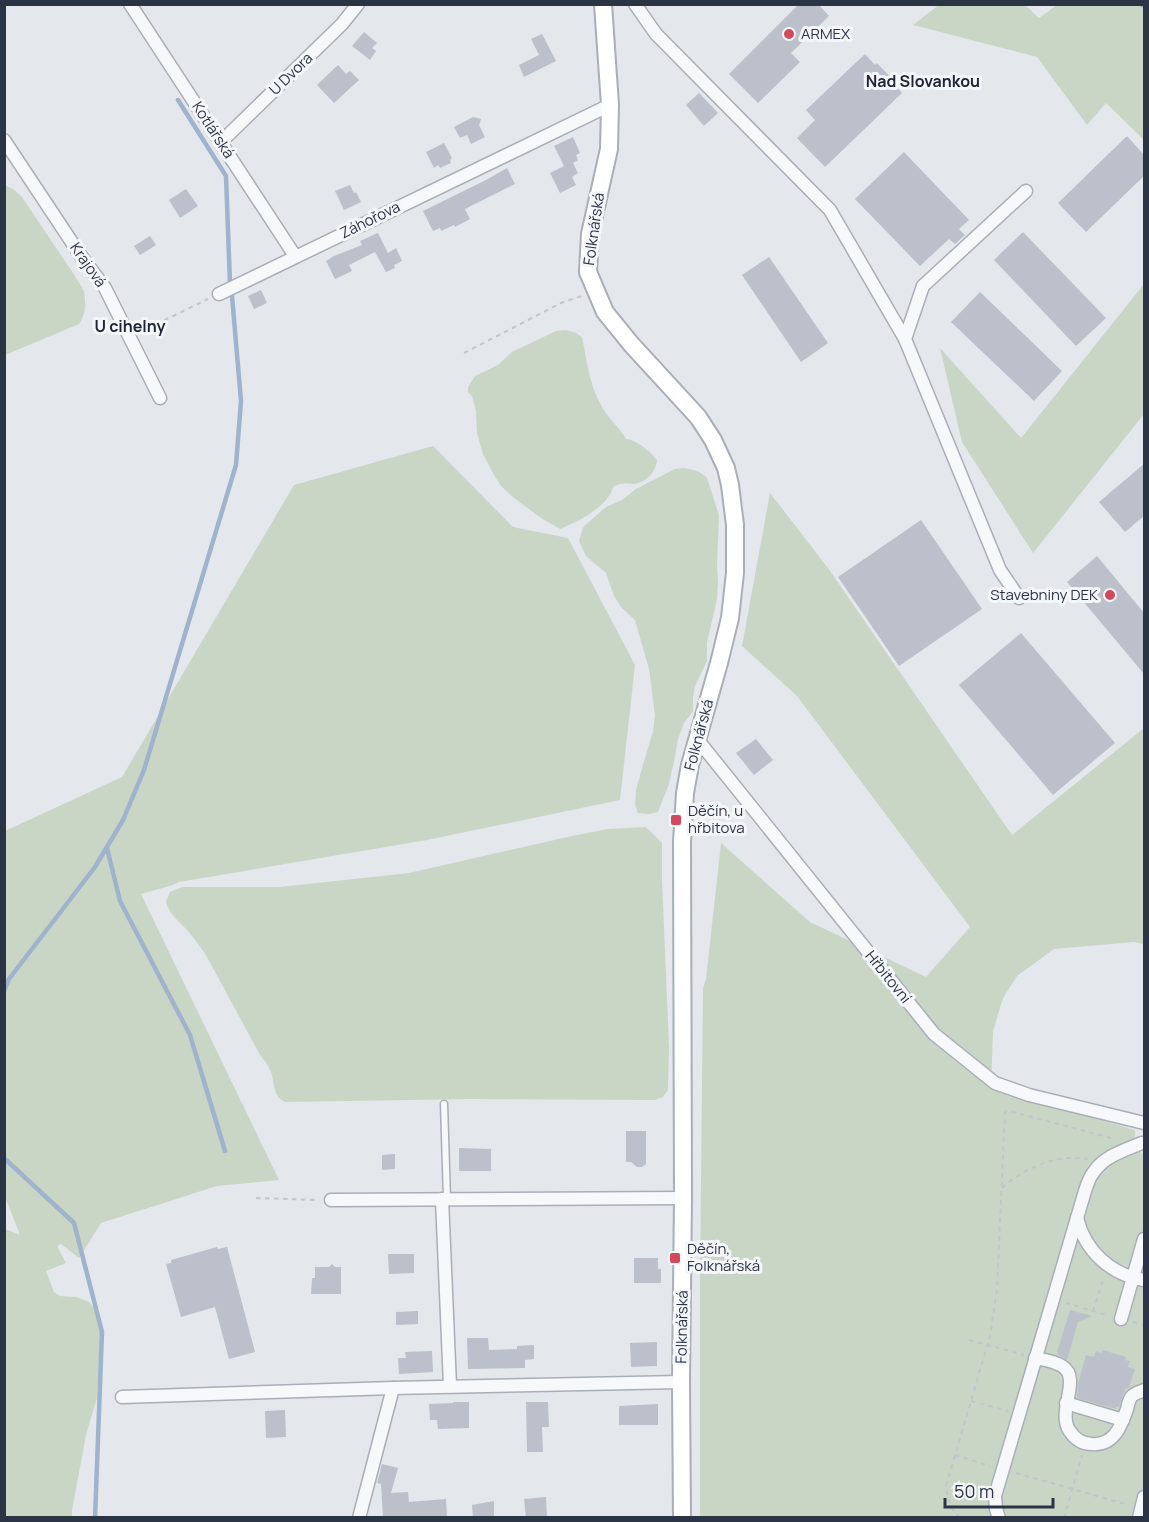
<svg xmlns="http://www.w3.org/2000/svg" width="1149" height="1522" font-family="Manrope,sans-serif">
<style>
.green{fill:#c9d6c5}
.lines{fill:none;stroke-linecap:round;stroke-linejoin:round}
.stream{stroke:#9fb4cc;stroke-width:4.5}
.building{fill:#bbc0ca}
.lane-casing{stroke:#a9aeb7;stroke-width:9}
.street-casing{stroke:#a9aeb7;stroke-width:15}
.secondary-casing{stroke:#a9aeb7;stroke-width:20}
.path{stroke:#c2c5cb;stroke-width:2;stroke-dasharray:4.5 4.5;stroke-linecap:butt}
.lane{stroke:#f7f8fa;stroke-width:6}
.street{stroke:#f7f8fa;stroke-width:12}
.secondary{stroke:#fff;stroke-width:16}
.poi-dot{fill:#d1495b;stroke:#f4f6f9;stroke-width:2}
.labels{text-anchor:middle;stroke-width:6;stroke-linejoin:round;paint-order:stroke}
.poi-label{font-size:15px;fill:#2b3445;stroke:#f4f6f9;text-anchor:start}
.street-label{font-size:15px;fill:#2b3445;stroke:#f4f6f9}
.neighbourhood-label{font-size:16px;font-weight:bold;fill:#1d2536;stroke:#f4f6f9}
</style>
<rect width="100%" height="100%" fill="#e4e7ec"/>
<g class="green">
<polygon points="940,4 1025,5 1039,18 1057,5 1144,5 1144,140 1106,103 1087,125 1037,57 913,25"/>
<path d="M5,185L13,189L22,197L73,273L84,291C86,304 86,313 79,324L5,355Z"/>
<polygon points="1144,284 1144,414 1033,553 962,442 940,348 1021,438"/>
<path d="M566,330L576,333L582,337C587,361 589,384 601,405C607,418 620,427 626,439C637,440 650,451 657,460C656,472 646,483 633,484C625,484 621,482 613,487C609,506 577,522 560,529L541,518L514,498L501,486L494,475L483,454L477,433L476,411L472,396L468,392V387L475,376L498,365L512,352L556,331Z"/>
<polygon points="433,446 513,527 568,538 635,665 620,800 427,840 179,882 173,885 141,894 279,1180 217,1186 101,1223 79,1258 61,1244 58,1245 58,1248 66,1263 46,1271 54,1292 60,1296 77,1297 89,1302 96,1310 102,1324 97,1398 86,1435 72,1510 72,1517 5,1517 5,1229 20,1235 4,1194 5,831 122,777 294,485"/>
<path d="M683,468C691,469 701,471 707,478L719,515L717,566L718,582L717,599L707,643V661L695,686L693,698V711L684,723L678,739L674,761L669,784L658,812L649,814L638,813L635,805L636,790L644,761L653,732L655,715L649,669L635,620L622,608L614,596L606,573L586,556L579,541L583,527L606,507L622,500L636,489L675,469Z"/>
<path d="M770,493L828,568L1012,835L1144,728V944L1134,942L1054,949L1017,976L1003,998L993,1031L991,1089L1135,1130C1135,1142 1134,1147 1144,1155V1517L700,1518V1282L703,988L706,979L721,843L810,922L926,977L970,927L797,696L742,646Z"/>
<path d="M646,827L662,843V880L669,1047L668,1085V1090L663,1097L655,1100L470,1099L285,1102C272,1095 275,1083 271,1072C268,1065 264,1060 260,1055L207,957C201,947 194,938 186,929C177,919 169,914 166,901L170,892L182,887H280L409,873L572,836L608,829Z"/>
</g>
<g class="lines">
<g class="stream">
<polyline points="1140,4 1144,6"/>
<polyline points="178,100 226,176 230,284"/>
<polyline points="107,848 120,901 190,1035 225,1151"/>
<polyline points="4,991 9,979 95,867 123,820 144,770 236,465 241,401 232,296"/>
<polyline points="4,1158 74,1223 102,1332 95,1518"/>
</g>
</g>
<g class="building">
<polygon points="799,4 818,4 829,16 791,53 800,62 758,103 729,74"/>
<polygon points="364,32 377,43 372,48 376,51 370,60 352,46"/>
<polygon points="542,34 556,61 524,77 519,65 539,55 531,39"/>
<polygon points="865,54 875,65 877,63 893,80 892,82 902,93 825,167 797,138 815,120 806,110"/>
<polygon points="338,65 346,74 350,71 359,80 334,103 317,85"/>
<polygon points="699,93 718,113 704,126 686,105"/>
<polygon points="473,117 481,119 479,125 485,137 471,144 467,135 460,138 454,127"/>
<polygon points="1127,136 1144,155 1144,176 1086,232 1058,203"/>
<polygon points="573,137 580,153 576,155 578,160 573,163 578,173 572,177 576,185 560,193 550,173 564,166 554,146"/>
<polygon points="444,143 452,158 450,160 451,163 440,168 438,165 434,168 426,152"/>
<polygon points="904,152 969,220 959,229 965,235 955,244 949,239 920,266 855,199"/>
<polygon points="507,168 515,184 465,209 470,219 455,227 454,225 441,231 440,228 433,231 423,211 486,180"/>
<polygon points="350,185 354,193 356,192 361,202 344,210 335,191"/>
<polygon points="186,189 198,206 180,218 169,200"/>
<polygon points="1023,232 1106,318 1076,346 994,260"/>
<polygon points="378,233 388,253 396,248 402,261 394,265 395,268 386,272 375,252 349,265 352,271 335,279 326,261 334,256 362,245 360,241"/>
<polygon points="150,236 156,245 140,255 134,246"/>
<polygon points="769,257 828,343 801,362 742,275"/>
<polygon points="261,290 267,303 254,309 248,296"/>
<polygon points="980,292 1062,371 1034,401 951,322"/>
<polygon points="1144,464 1144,516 1125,532 1099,502"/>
<polygon points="921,520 982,609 899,666 838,577"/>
<polygon points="1097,556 1144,613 1144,674 1067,582"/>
<polygon points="1021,633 1115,743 1053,795 959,685"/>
<polygon points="756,739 773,760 754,775 736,753"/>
<polygon points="626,1131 646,1131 646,1164 642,1167 637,1167 631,1162 626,1162"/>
<polygon points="459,1148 491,1149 491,1171 459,1171"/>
<polygon points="395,1154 395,1169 382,1170 382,1155"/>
<polygon points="217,1247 218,1249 227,1247 255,1352 229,1359 215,1307 181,1317 166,1264 171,1263 171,1260"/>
<polygon points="388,1254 414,1254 414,1273 389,1274"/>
<polygon points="634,1258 658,1258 658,1269 661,1269 661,1283 634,1283"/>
<polygon points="332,1264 335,1267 341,1267 341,1294 311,1294 312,1278 315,1278 315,1267 329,1267"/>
<polygon points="1070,1310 1092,1316 1078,1322 1067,1360 1059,1355 1057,1352"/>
<polygon points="418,1311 418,1324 396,1325 396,1312"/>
<polygon points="467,1338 488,1338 489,1350 517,1349 517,1346 534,1345 534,1359 525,1360 525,1368 468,1369"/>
<polygon points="657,1342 657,1366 631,1367 630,1343"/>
<polygon points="1103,1350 1126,1357 1125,1360 1130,1361 1128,1367 1135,1369 1129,1388 1125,1389 1119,1407 1116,1407 1116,1409 1077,1398 1078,1384 1086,1355 1094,1357 1096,1351 1102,1353"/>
<polygon points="432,1351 433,1372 399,1374 398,1358 406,1358 405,1352"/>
<polygon points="453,1402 469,1402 469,1428 438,1429 437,1420 430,1420 429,1404 453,1403"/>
<polygon points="526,1402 548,1402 549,1427 542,1427 543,1452 527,1452"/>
<polygon points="658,1404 658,1425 619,1425 619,1406"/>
<polygon points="285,1410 286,1437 266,1438 265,1411"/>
<polygon points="382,1464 398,1468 391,1493 408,1492 409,1502 446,1499 447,1518 383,1518 381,1484 377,1483"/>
<polygon points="546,1497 547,1518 526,1518 524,1499"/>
<polygon points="494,1501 494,1518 473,1518 472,1505"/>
</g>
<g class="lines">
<defs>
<polyline id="lane" points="444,1104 447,1199"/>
<g id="street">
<polyline points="130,4 295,256"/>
<polyline points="635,4 656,34 830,210 905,339 1000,570 1019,598"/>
<polyline points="4,140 81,256 105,288 160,398"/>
<polyline points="221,142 342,24 358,4"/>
<polyline points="219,294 610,105"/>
<polyline points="905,339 923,286 1026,191"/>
<polyline points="697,739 934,1034 995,1083 1029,1095 1144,1123"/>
<polyline points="442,1199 450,1386"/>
<polyline points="331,1200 683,1198"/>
<path d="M1077,1218C1085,1251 1111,1275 1144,1280"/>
<polyline points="1121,1319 1144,1239"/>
<path d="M1035,1358C1044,1360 1054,1361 1062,1366C1082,1378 1057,1411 1069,1430C1074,1438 1082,1444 1092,1444C1114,1446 1121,1426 1127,1409C1128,1405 1129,1399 1132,1396C1135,1393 1140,1392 1144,1390"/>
<polyline points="122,1397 393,1388 681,1382"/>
<polyline points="1066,1403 1123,1420"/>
<polyline points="359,1518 393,1388"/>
<path d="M999,1518L996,1509L995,1496L1085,1191C1087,1185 1089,1178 1093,1173C1104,1156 1125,1150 1142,1143"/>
<polyline points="1139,1518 1144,1497"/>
</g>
<polyline id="secondary" points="603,4 610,105 609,149 590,234 588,272 605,312 631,344 698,417 713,440 726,468 730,485 735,525 735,573 730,618 719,663 690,765 685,793 682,842 683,1198 681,1382 682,1518"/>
</defs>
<use href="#lane" class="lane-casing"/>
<use href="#street" class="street-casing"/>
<use href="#secondary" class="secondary-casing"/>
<g class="path">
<polyline points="140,332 208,299"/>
<polyline points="464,353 561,303 582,296"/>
<path d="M1002,1188C1026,1167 1056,1154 1088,1159"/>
<polyline points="256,1198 319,1200"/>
<polyline points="1066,1303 1107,1315"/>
<polyline points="1093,1311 1104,1277"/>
<polyline points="1133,1322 1144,1325"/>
<polyline points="969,1340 1024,1355"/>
<polyline points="971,1401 1008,1411"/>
<polyline points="955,1455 990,1466"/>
<polyline points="1016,1473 1129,1505"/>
<path d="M960,1518C950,1508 948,1500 946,1486L990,1336L997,1289L1005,1112L1009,1111L1115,1139"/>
<polyline points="1064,1518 1082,1455"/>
</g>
<use href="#lane" class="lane"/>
<use href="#street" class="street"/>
<use href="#secondary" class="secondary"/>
</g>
<g class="poi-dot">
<circle cx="789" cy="34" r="6"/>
<circle cx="1110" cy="595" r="6"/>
<rect x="670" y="814" width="12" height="12" rx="3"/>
<rect x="669" y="1252" width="12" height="12" rx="3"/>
</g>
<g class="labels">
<g class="poi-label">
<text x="801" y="39">ARMEX</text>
<text x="1098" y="600" text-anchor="end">Stavebniny DEK</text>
<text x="688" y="816">Děčín, u<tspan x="688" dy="17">hřbitova</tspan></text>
<text x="687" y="1254">Děčín,<tspan x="687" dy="17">Folknářská</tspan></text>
</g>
<g class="street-label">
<text transform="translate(291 74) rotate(-44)" y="5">U Dvora</text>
<text transform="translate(213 130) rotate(57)" y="5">Kotlářská</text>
<text transform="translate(370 220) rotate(-26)" y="5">Záhořova</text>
<text transform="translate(594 229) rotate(-82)" y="5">Folknářská</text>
<text transform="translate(88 265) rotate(55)" y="5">Krajová</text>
<text transform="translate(699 735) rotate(-75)" y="5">Folknářská</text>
<text transform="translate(888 977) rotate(51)" y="5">Hřbitovní</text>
<text transform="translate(682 1327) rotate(-89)" y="5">Folknářská</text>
</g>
<g class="neighbourhood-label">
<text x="923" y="87">Nad Slovankou</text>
<text x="130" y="332">U cihelny</text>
</g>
</g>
<rect width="1149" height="1522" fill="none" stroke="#2b3445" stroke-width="12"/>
<path d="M945 1498v9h108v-9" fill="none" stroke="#2b3445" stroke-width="3"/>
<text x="954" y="1498" font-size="18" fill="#2b3445" stroke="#f4f6f9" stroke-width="4.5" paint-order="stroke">50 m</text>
</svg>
